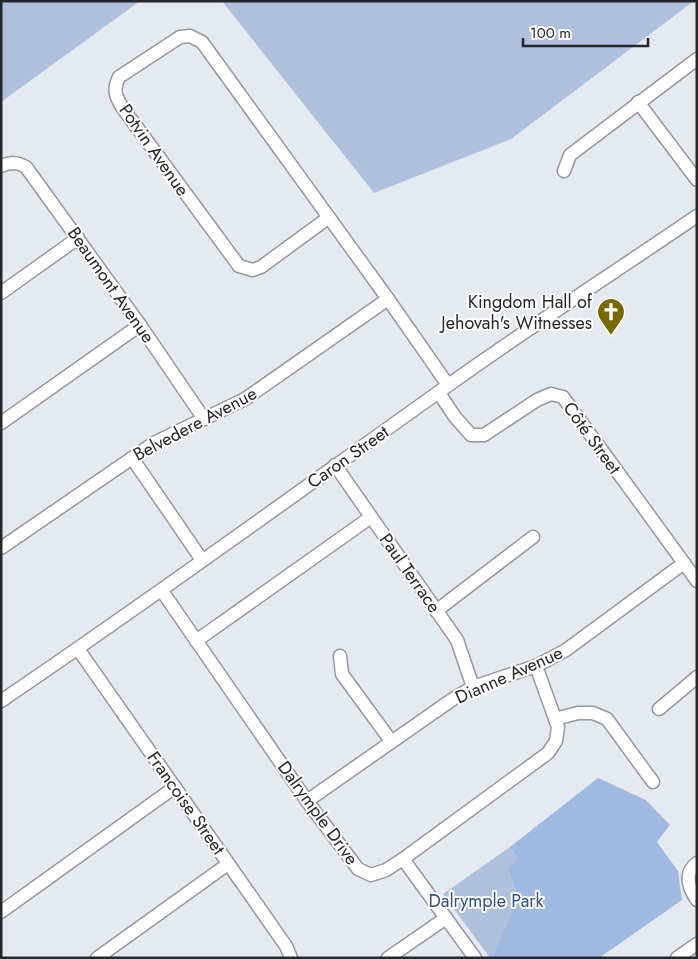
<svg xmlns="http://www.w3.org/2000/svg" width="698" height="959" font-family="Jost,sans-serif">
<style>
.green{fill:#aec0db}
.forest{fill:#a0b9e0}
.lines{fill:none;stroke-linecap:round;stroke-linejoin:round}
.minor-casing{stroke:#94989f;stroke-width:15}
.minor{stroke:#fff;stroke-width:12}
.labels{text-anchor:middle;stroke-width:4;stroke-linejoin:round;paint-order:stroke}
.street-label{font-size:18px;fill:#26272a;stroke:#fff}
.poi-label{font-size:18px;fill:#26272a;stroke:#fff;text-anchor:end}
.park-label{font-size:18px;fill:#2f5083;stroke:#fff}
</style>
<rect width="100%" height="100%" fill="#e5eaf1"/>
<g class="green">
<polygon points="1,1 140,1 1,102"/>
<polygon points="222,1 694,1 511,139 374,193"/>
<polygon points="510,847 517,858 508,868 518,900 505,931 492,958 490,958 443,894"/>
</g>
<polygon class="forest" points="598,778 646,800 670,825 657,842 678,871 682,900 599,958 492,958 518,900 508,868 517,858 510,847"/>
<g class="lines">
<defs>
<g id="minor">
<polyline points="638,102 697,180"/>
<path d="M1,166C11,162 17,162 26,167L140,325L204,419"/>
<polyline points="564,171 570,155 697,59"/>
<path d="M328,218L261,267L253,270L239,266L122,107C115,95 113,90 119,77L180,37L190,36L202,42L388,299L448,385"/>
<polyline points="1,293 78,238"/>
<polyline points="439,393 455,417 471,435 484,435 537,400 551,394 563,397 697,581"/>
<polyline points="1,423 140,325"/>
<polyline points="132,458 202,560"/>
<polyline points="335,465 457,640 473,687"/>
<polyline points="1,548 154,443 245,399 388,299"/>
<polyline points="162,591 307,801 358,869 371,875 386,870 403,859 548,753 556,741 558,727 536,666"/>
<polyline points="436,611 533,537"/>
<polyline points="196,641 371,517"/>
<polyline points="78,649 286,946 291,958"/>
<polyline points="340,656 342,674 391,741"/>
<path d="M1,701C153,598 301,490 450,384C531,326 615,272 697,216"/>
<polyline points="659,709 697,677"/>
<polyline points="555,719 578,713 593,713 607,719 653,782"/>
<polyline points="307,801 453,699 473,687 536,666 566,650 684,563"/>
<polyline points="403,859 475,958"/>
<path d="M697,863C683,873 689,889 697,900"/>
<polyline points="1,912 175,787"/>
<polyline points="97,958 228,864"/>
<polyline points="388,958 446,918"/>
<polyline points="677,958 697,944"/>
</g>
</defs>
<use href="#minor" class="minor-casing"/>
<use href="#minor" class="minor"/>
</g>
<defs>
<symbol id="church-pin" viewBox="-11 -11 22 30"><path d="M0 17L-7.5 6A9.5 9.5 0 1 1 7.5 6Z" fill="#776900" stroke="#fff"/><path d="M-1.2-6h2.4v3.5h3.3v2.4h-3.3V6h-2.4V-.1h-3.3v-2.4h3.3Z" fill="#fff"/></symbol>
</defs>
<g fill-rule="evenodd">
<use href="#church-pin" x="595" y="296" width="32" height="43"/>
</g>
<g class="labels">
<g class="street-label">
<text transform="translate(154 150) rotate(55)" y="6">Potvin Avenue</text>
<text transform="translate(111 285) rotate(55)" y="6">Beaumont Avenue</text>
<text transform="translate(195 424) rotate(-28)" y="6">Belvedere Avenue</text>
<text transform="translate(592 438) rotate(54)" y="6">Côté Street</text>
<text transform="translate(348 457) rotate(-35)" y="6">Caron Street</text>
<text transform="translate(410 573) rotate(55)" y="6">Paul Terrace</text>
<text transform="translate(509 675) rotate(-24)" y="6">Dianne Avenue</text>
<text transform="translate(186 803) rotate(55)" y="6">Francoise Street</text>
<text transform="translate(318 813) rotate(54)" y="6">Dalrymple Drive</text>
</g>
<g class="poi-label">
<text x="592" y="308">Kingdom Hall of<tspan x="592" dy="21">Jehovah's Witnesses</tspan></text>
</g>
<g class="park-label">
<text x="486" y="907">Dalrymple Park</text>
</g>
</g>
<rect width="698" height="959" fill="none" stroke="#26272a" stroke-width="5"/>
<path d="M523 38v8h125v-8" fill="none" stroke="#26272a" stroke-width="2.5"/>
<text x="530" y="38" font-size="15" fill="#26272a" stroke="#ffffff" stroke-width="4" paint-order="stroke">100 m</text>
</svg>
